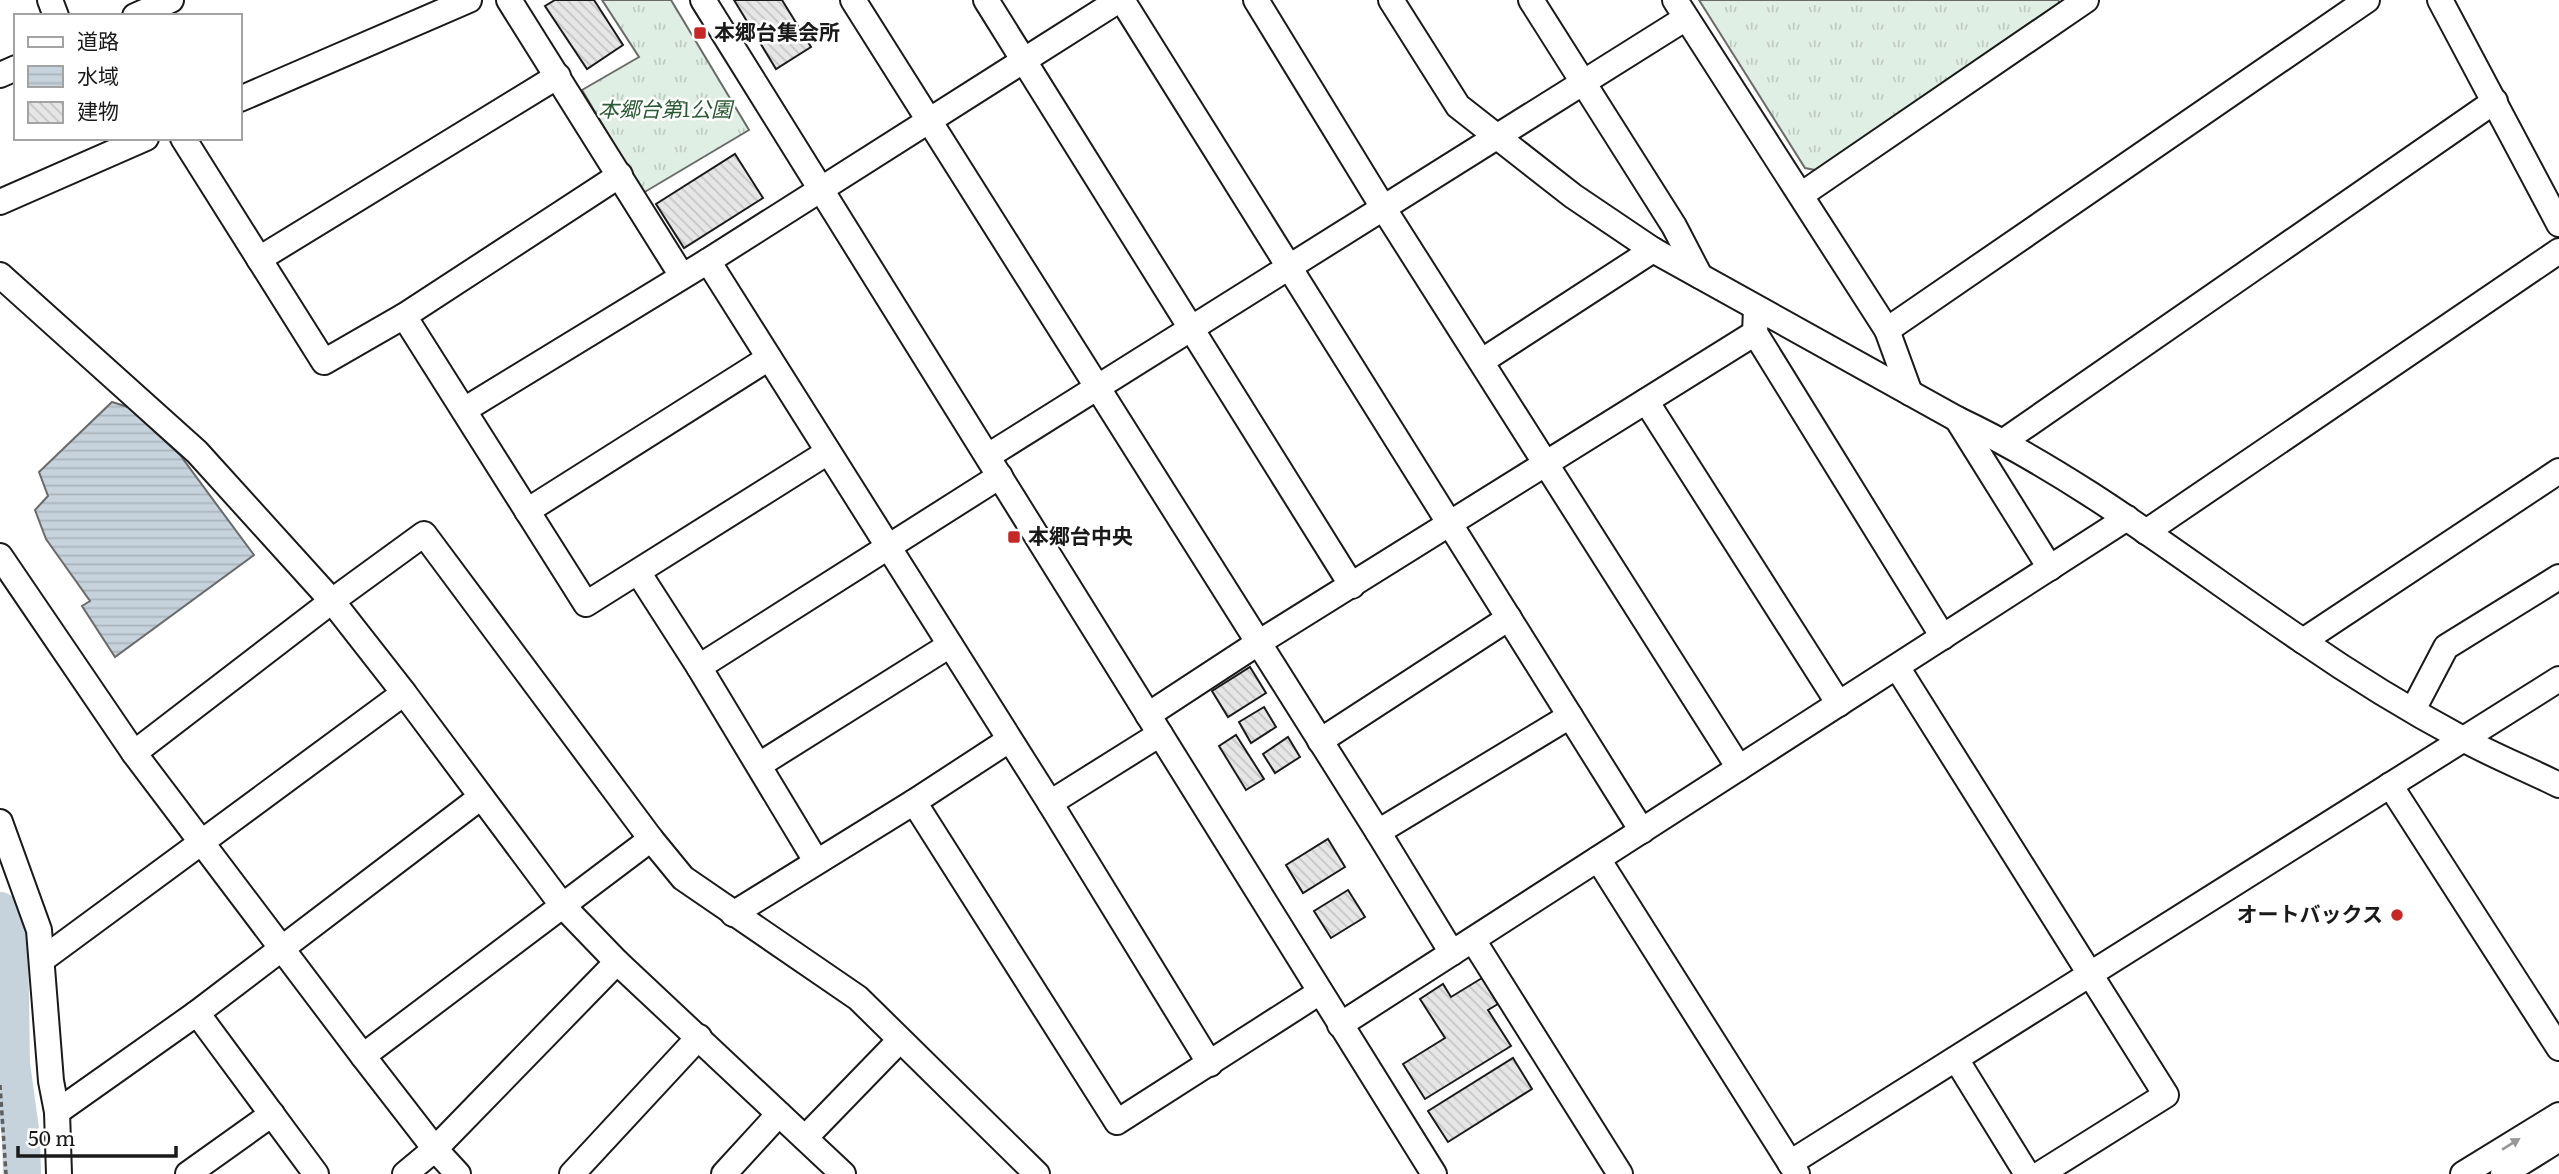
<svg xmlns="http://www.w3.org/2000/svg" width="2559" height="1174" font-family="Literata,'Noto Sans JP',serif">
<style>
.grass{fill:url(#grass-tufts);stroke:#6a6a6a;stroke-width:2}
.water{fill:url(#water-rules);stroke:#6a6a6a;stroke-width:2}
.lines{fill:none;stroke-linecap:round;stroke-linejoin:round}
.river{stroke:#c6d2dc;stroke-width:38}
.building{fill:url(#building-back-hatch);stroke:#1a1a1a;stroke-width:2}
.minor-casing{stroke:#1a1a1a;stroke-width:28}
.path{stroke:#5f5f5f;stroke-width:3.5;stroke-dasharray:5 3.5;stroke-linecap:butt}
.minor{stroke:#fff;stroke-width:24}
.oneway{fill:#989898}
.poi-dot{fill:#c62828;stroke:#fff;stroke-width:2.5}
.labels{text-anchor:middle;stroke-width:5;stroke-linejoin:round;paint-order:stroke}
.poi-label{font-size:21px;font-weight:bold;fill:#1a1a1a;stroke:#fff;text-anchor:start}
.park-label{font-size:21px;font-style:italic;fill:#2b5a34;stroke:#fff}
</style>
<defs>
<pattern id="grass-tufts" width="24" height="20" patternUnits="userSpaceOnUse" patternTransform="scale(1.75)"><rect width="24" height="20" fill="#e0efe3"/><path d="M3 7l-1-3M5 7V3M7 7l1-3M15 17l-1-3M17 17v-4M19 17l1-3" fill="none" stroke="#c0ccc2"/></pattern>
<pattern id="water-rules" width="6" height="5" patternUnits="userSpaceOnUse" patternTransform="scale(1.75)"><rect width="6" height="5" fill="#c6d2dc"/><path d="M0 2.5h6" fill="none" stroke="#aab4bc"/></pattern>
<pattern id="building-back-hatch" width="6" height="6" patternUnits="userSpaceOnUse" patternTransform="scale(1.75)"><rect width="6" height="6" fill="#e6e6e6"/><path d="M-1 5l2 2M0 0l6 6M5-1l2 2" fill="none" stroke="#c5c5c5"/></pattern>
</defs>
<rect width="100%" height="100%" fill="#fff"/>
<g class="grass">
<polygon points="602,0 671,0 749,130 643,193 582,90 639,57"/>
<polygon points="1699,0 2058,0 2062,6 1820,171 1805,168"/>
</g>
<polygon class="water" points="112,402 128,407 180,455 254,555 115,657 82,606 90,601 46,539 35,510 48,496 39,472"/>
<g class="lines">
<polyline class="river" points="0,911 9,936 11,1064 21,1137 22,1174"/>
</g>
<g class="building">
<polygon points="555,0 594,0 623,45 587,69 545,6"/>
<polygon points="734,0 782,0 811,47 776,69"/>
<polygon points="735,154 763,198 684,248 656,204"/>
<polygon points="1250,667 1266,693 1228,717 1212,691"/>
<polygon points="1264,707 1276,727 1251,743 1239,722"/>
<polygon points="1236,735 1264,779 1246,790 1219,746"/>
<polygon points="1288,737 1300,757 1275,773 1263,754"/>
<polygon points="1328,839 1345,867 1303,893 1286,865"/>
<polygon points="1348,890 1365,917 1331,938 1314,911"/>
<polygon points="1482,978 1498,1004 1488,1010 1511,1046 1425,1099 1403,1064 1445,1038 1420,999 1443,984 1451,997"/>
<polygon points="1513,1058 1532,1089 1448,1142 1428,1111"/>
</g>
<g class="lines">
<defs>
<g id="minor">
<polyline points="50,0 56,16"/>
<polyline points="509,0 682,276"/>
<polyline points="703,0 1434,1174"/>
<polyline points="853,0 1378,832 1452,953"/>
<polyline points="986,0 1352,586"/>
<polyline points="1122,0 1642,831"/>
<polyline points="1256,0 1384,209 1739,768"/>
<path d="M1391,0L1458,106L1573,196L1653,250L1957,419C2080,477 2188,563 2300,639C2352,675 2407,709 2463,739C2494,756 2527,769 2559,785"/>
<polyline points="1531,0 1674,226 1700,276"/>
<polyline points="1675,0 1887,330 1910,393"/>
<polyline points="2440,0 2559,224"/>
<polyline points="135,16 171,0"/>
<polyline points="0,75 16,68"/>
<polyline points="240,99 469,0"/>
<polyline points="183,138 324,362 404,316 620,175"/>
<polyline points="1801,195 2086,0"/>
<polyline points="0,202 146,138"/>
<polyline points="259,259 558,76"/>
<polyline points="708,261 1050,803 1210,1064"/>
<polyline points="0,275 197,452 332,601 404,693 562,905 617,962 843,1174"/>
<polyline points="404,316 586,604 828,452"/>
<polyline points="1887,330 2367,0"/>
<polyline points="1755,333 1943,637"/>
<polyline points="1482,361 1653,250"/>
<polyline points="1646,401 1839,704"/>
<polyline points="464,410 708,261 1119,0"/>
<polyline points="1957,419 2050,568"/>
<polyline points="2004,441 2495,101"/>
<polyline points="988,456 1686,18"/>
<polyline points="527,511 769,358"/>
<polyline points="2146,532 2559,251"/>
<polyline points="0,556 134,753 363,1056 435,1149 458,1174"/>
<polyline points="638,572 699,667 816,861"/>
<polyline points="2303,641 2559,471"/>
<polyline points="699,667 1000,476"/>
<polyline points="1897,667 2166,1095 2040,1174"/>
<polyline points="2413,710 2446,647 2559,577"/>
<polyline points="1148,715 1258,643 1755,333 1756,309"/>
<polyline points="1320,741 1509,618"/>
<polyline points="134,753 332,601 424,534 651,839 683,878 858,998 1037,1174"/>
<polyline points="759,765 950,645"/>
<polyline points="2390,785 2559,1048"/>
<polyline points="914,802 1117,1122 1320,992"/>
<polyline points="1050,803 1160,734"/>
<polyline points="0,822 39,930 51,1081 57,1112 59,1174"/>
<polyline points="1378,832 1570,716"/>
<polyline points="1598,859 1797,1174"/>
<polyline points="733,914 914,802 1009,740"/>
<polyline points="1473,940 1620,1174"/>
<polyline points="43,959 404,693"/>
<polyline points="197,1013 316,1174"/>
<polyline points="1340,1025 2127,518"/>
<polyline points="363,1056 651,839"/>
<polyline points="1956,1059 2027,1174"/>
<polyline points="57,1112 197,1013 481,797"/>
<polyline points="805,1138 900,1040"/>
<polyline points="1790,1163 2559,679"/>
<polyline points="188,1174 272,1114"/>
<polyline points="405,1174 435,1149 617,962"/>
<polyline points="572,1174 699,1037"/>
<polyline points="724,1174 779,1114"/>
<polyline points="2463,1174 2559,1115"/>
<polyline points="2503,1174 2559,1139"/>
</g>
</defs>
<use href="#minor" class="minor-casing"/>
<polyline class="path" points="0,1085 6,1174"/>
<use href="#minor" class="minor"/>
</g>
<defs><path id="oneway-solid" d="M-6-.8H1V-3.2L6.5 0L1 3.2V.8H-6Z" transform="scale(1.75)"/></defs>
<use class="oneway" href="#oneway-solid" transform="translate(2511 1144) rotate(-32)"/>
<g class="poi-dot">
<rect x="693" y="26" width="14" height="14" rx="3.5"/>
<rect x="1007" y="530" width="14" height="14" rx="3.5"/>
<circle cx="2397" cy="915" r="7"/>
</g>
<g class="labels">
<g class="poi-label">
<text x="714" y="40">本郷台集会所</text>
<text x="1028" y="544">本郷台中央</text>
<text x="2383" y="922" text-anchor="end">オートバックス</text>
</g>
<g class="park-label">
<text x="665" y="117">本郷台第1公園</text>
</g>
</g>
<rect x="14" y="14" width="228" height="126" fill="#ffffff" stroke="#a3a3a3" stroke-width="2"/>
<rect x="28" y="37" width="35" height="10" fill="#ffffff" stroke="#a3a3a3" stroke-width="2"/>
<text x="77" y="49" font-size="21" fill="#1a1a1a">道路</text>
<rect x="28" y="66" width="35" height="21" fill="url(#water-rules)" stroke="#a3a3a3" stroke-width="2"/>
<text x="77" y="84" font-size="21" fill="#1a1a1a">水域</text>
<rect x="28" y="102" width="35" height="21" fill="url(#building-back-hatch)" stroke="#a3a3a3" stroke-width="2"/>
<text x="77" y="119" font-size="21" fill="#1a1a1a">建物</text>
<path d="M18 1146v10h158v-10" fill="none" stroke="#1a1a1a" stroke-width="3.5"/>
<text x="28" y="1146" font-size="21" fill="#1a1a1a" stroke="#ffffff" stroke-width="5" paint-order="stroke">50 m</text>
</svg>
